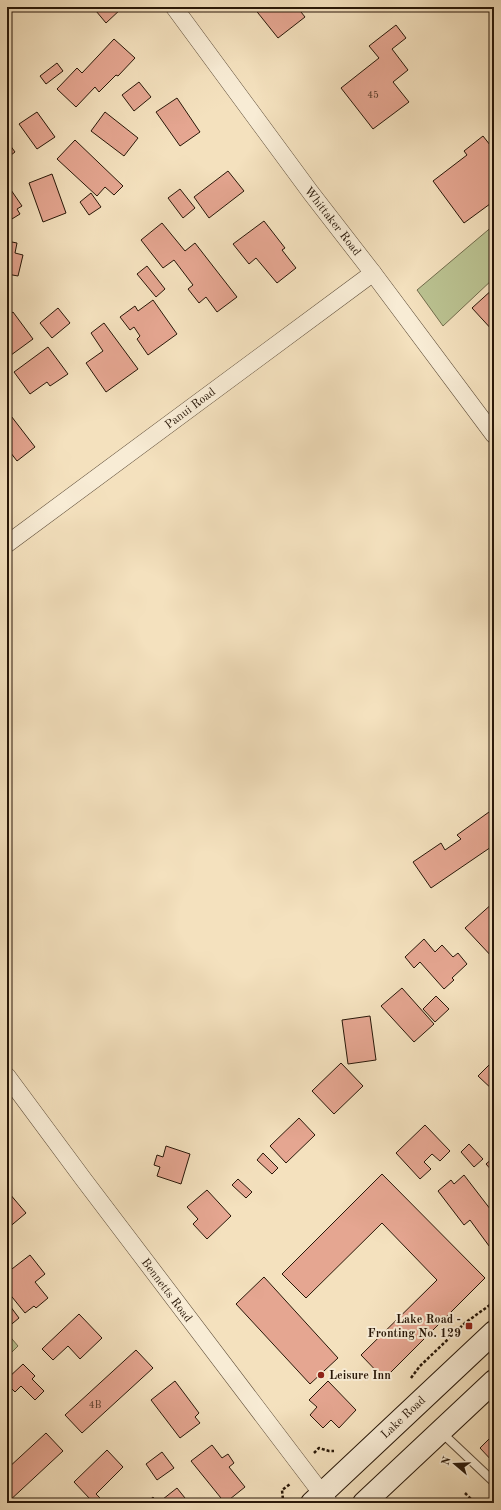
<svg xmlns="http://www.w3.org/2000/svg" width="501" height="1510" font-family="'Old Standard TT',serif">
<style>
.green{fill:#bbc392;stroke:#726d4d}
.building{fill:#e5a691;stroke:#281708}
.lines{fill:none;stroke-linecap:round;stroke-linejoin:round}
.service-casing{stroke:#5b4a36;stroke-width:10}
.minor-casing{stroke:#5b4a36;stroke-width:18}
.secondary-casing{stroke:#281708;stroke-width:24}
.path{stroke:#281708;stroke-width:2.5;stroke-dasharray:3 2;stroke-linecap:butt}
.service{stroke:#f8ecd5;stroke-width:8}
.minor{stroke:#f8ecd5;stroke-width:17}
.secondary{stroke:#f8ecd5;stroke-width:22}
.poi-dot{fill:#8f2418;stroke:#f8ecd5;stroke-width:1.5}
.labels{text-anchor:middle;stroke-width:4;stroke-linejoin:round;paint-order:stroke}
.number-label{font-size:10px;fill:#573b2a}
.street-label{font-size:12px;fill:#281708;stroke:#f8ecd5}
.poi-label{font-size:12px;font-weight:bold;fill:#281708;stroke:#f8ecd5;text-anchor:end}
</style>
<rect width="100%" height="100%" fill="#f4e1be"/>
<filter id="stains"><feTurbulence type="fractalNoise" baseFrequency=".005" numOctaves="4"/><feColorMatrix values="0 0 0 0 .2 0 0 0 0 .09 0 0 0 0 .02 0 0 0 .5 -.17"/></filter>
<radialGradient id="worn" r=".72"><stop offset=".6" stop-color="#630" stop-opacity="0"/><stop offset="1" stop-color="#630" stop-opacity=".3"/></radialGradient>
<g class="green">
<polygon points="494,225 494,278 443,326 417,290"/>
<polygon points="7,1333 18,1346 7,1357"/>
</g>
<g class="building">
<polygon points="100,7 122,7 122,8 106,23 96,11"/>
<polygon points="255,7 297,7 305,17 278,38 254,8"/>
<polygon points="396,25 406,38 392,49 408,70 393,82 409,102 373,129 341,88 379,58 369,46"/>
<polygon points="114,39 135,58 118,76 116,75 99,92 95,87 76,107 57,89 77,68 82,73"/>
<polygon points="57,63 63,71 46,84 40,76"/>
<polygon points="139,82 151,97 134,111 122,95"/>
<polygon points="177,98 200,132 180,146 156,112"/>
<polygon points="37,112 55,137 37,149 19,124"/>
<polygon points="105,112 138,138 124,156 91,131"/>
<polygon points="483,136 494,150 494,201 464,223 433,181 467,155 464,151"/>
<polygon points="75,140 123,186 114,195 105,187 97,196 57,159"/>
<polygon points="7,141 15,152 7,158"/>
<polygon points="228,171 244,191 209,218 194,197"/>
<polygon points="52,174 66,213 43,222 29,183"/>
<polygon points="180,189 195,208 183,218 168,198"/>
<polygon points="11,190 22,206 17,209 20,214 7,222 7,192"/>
<polygon points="91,193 101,207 89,215 80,202"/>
<polygon points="264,221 285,248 282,250 296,268 277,283 256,258 249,264 233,244"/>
<polygon points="162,223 185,251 195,243 237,297 217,312 206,297 199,303 188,289 193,285 174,260 163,268 141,240"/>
<polygon points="7,241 17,243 15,253 23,255 18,276 7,274"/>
<polygon points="147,266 165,289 156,297 137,274"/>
<polygon points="494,288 494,332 472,308"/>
<polygon points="153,300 177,334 148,355 137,339 140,336 134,327 130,330 120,317 135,306 138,311"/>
<polygon points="58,308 70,323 52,338 40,323"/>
<polygon points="13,312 33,339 7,358 7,316"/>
<polygon points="104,323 138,369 106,392 86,363 103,351 91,333"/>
<polygon points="48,347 68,374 50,386 47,382 30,394 14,372"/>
<polygon points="8,412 35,447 17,461 7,448 7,413"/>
<polygon points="489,812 494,820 494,824 492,826 494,829 494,845 431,888 413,862 441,843 445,850 461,839 457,835"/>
<polygon points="494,902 494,959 465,928"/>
<polygon points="424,939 435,952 442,945 453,957 458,953 467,964 452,978 454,980 444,989 420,962 414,968 405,957"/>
<polygon points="402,988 434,1024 414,1042 381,1006"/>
<polygon points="436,996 449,1009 435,1022 423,1009"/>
<polygon points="370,1016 376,1060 348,1064 342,1020"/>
<polygon points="494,1060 494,1091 478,1076"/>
<polygon points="341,1063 363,1086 334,1114 312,1091"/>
<polygon points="299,1118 315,1135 286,1163 270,1146"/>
<polygon points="425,1125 450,1151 440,1161 432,1154 424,1162 431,1169 420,1179 396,1153"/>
<polygon points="469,1144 483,1159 474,1167 461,1152"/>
<polygon points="166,1146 190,1154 181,1184 157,1176 160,1167 154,1165 157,1155 163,1157"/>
<polygon points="263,1153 278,1168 272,1174 257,1160"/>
<polygon points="494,1157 494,1173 486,1164"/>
<polygon points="382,1174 485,1278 384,1379 361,1355 437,1280 382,1223 306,1298 282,1274"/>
<polygon points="464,1175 494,1214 494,1248 492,1250 470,1220 464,1225 438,1191 451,1180 454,1184"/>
<polygon points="238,1179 252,1192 246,1198 232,1185"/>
<polygon points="207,1190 231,1216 207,1239 193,1224 198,1219 187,1207"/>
<polygon points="9,1193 26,1213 7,1229 7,1195"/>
<polygon points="30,1255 45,1274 35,1282 48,1298 36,1308 34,1306 25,1313 8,1292 7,1293 7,1276 10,1274 8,1272"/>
<polygon points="264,1277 338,1358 310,1384 236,1304"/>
<polygon points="7,1302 19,1318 7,1328"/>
<polygon points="79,1314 102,1338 80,1359 68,1346 53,1360 42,1349"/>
<polygon points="136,1350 153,1368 82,1433 65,1415"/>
<polygon points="23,1364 35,1376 32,1379 44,1391 35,1400 21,1386 15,1392 7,1384 7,1379"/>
<polygon points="175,1381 199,1413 195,1417 200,1423 180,1438 151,1400"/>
<polygon points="328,1381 356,1410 339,1428 331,1420 323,1428 310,1415 317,1407 309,1400"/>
<polygon points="46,1433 63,1451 7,1503 7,1469"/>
<polygon points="494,1434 494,1463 480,1448"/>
<polygon points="212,1445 222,1458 228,1454 234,1463 229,1467 245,1487 225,1503 191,1461"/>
<polygon points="107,1450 123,1467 96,1494 105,1503 87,1503 90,1499 74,1482"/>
<polygon points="162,1452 174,1468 157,1480 146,1464"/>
<polygon points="177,1488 189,1503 146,1503 153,1497 158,1503"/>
</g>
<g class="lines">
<defs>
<polyline id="service" points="441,1432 494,1482"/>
<g id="minor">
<polyline points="174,7 311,193 373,273 494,435"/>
<polyline points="7,544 373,273"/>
<polyline points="7,1076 84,1180 329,1503"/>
</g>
<g id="secondary">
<polyline points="312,1503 494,1332"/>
<polyline points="364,1503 494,1381"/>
</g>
</defs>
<use href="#service" class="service-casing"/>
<use href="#minor" class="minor-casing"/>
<use href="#secondary" class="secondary-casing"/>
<g class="path">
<polyline points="411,1378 420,1366 465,1323 494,1302"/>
<polyline points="314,1453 319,1448 329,1451 334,1451"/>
<polyline points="465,1493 475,1503"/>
<polyline points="281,1503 283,1500 282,1490 290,1484"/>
</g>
<use href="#service" class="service"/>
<use href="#minor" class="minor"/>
<use href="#secondary" class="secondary"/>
</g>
<g class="poi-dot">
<rect x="465" y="1322" width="8" height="8" rx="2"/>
<circle cx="321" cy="1375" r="4"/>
</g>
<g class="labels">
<g class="number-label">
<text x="373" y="98">45</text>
<text x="95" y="1408">4B</text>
</g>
<g class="street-label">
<text transform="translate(333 221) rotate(52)" y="4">Whittaker Road</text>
<text transform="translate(190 408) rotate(-37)" y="4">Panui Road</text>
<text transform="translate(167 1290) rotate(53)" y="4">Bennetts Road</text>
<text transform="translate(403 1417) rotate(-43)" y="4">Lake Road</text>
</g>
<g class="poi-label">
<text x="461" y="1323">Lake Road -<tspan x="461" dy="14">Fronting No. 129</tspan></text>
<text x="329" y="1379" text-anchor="start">Leisure Inn</text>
</g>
</g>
<rect width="501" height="1510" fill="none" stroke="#f4e1be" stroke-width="24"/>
<rect x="8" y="8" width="485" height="1494" fill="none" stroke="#281708" stroke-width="2"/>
<rect x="12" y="12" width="477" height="1486" fill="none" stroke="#281708"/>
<g transform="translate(455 1464) rotate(289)" stroke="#f8ecd5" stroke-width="3" paint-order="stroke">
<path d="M0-3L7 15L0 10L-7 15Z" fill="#281708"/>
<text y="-6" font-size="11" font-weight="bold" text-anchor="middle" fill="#281708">N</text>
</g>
<rect width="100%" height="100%" filter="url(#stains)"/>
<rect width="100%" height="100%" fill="url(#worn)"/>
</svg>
